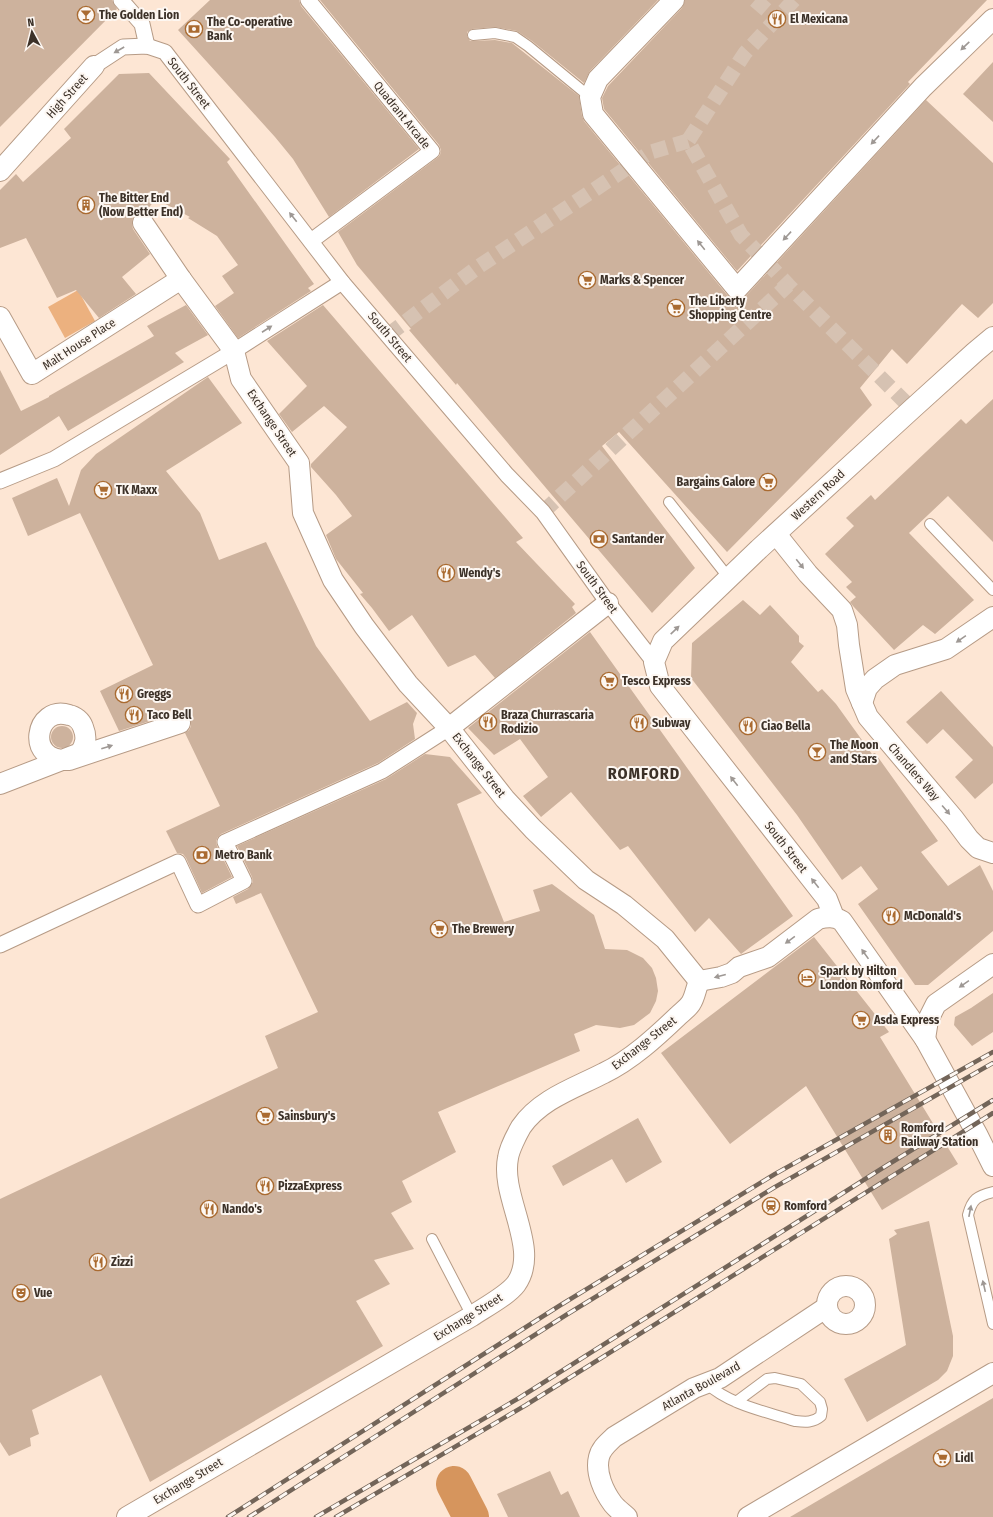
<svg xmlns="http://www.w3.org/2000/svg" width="993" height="1517" font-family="'Fira Sans Condensed',sans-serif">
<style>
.green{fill:#ecb17f}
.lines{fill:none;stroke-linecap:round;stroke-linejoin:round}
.river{stroke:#d6955d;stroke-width:36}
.building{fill:#cdb29d}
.pedestrian-tunnel{stroke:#d6c2b2;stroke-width:15;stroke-dasharray:15 8;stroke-linecap:butt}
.service-casing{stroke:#b69b86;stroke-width:12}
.pedestrian-casing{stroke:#b69b86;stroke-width:17}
.minor-casing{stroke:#b69b86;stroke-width:22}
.service{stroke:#fff;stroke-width:10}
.pedestrian{stroke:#fff;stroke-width:15}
.minor{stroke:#fff;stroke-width:20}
.rail-casing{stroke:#736559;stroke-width:4.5}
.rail{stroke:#fdf7f2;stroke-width:3;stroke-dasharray:9;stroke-linecap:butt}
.oneway{fill:#9e9894}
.labels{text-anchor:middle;stroke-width:4;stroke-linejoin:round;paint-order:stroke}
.poi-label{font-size:12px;font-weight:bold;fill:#3c3128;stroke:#fdf7f2;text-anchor:start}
.street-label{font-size:12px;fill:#3c3128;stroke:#fdf7f2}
.district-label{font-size:16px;font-weight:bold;letter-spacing:1px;fill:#3c3128;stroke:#fdf7f2}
</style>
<rect width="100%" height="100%" fill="#fde6d4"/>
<polygon class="green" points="78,290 95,321 65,338 48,307"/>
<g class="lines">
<polyline class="river" points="454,1484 471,1517"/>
</g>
<g class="building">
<polygon points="0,0 112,0 117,9 0,127"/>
<polygon points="210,0 299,0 301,6 419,149 329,217 293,159 275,137 178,30"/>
<polygon points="320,0 658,0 590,71 584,83 532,41 517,31 495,27 472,29 467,32 467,36 470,41 473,41 495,40 512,43 579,96 582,116 584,121 728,296 734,300 740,300 745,297 926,100 993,163 993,303 978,318 962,304 907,364 892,349 860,388 872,405 727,552 619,432 602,446 695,568 652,613 457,383 456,385 409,330 411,329 357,265 338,232 437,158 440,155 441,150 439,145"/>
<polygon points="685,0 987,0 908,82 910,84 737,271 604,109 602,98 608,86 682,8"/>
<polygon points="993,62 993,122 963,94"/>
<polygon points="149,73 230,159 227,162 314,284 308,288 311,291 238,338 215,306 234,293 222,276 238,265 217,236 188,218 190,217 156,199 145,212 137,213 133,218 132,224 133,229 150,254 122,277 136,294 99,318 76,290 57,298 26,238 0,248 0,190 16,174 23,182 71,138 64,129 119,74"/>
<polygon points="186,305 208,335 175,353 184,362 68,431 59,416 0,455 0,370 21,411 49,397 49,396 154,336 147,326"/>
<polygon points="323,305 523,538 516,542 575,604 572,607 576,613 495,678 475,655 448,667 412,615 389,631 372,608 360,594 363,593 336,559 326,535 352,516 336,495 311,467 311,464 347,427 324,406 292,432 279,414 307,386 267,341"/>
<polygon points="208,377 242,423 166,471 200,513 219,560 266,542 316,646 370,721 407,702 417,713 413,724 415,739 378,763 221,834 218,837 216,841 217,846 232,877 202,893 186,858 183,854 177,853 166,831 220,806 185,733 189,730 191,726 191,719 187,714 182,712 175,712 174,709 147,722 119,731 100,691 153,665 80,513 28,536 12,498 57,478 69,506 81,470 96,454"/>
<polygon points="993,399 993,542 948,496 909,533 974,600 935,634 923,625 894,650 853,606 850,602 856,597 846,587 852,582 825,554 854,526 846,518 871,495 875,500 961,419 966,424"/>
<polygon points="743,600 760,615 770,605 799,636 799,642 804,646 791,662 818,692 822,689 836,704 872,754 875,753 938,841 921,852 948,886 980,865 993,891 993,931 928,985 915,985 858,904 878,889 861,866 842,880 797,815 691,678 692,643"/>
<polygon points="590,632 793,916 741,954 709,918 695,932 628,846 620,850 571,792 541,817 523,796 548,777 520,739 494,755 468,728"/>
<polygon points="941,691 993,747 993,783 975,799 955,777 973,760 943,729 927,744 906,722"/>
<circle cx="62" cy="737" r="11"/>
<polygon points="425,754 450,757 482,793 457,804 504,922 540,911 533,890 552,884 594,915 605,949 627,950 643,958 652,968 656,978 658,991 656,1001 650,1013 634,1025 620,1028 596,1025 574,1034 580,1051 438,1112 456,1152 402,1181 412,1202 391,1213 414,1249 374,1260 390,1284 356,1301 383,1346 150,1482 101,1375 32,1410 39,1434 30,1438 31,1446 9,1456 0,1442 0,1199 278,1068 265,1036 318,1012 261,893 236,904 233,897 248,889 253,882 252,877 237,846 386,779"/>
<polygon points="814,937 889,1032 880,1037 958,1164 882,1210 806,1086 730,1144 661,1053"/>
<polygon points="993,993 993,1032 972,1046 954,1025 955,1017 971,1008"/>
<polygon points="638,1118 662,1162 626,1183 612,1159 563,1186 552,1166"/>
<polygon points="929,1221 953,1336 953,1356 947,1371 938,1380 867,1422 844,1379 906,1345 889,1239 897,1234 894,1230"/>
<polygon points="993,1398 993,1517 790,1517"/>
<polygon points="550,1471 561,1495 568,1491 580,1517 508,1517 497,1494"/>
</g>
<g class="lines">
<g class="pedestrian-tunnel">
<polyline points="755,0 777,19"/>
<polyline points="794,0 745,53 688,141 741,235 788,285 912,409"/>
<polyline points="388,335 478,267 651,152 688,141"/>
<polyline points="543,512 788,285"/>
</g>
<defs>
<g id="service">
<polyline points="473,35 495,33 515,37 528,46 590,97"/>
<polyline points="669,502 728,577"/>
<polyline points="930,524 993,590"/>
<path d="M993,1192C977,1196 972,1199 968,1215L993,1324"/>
<polyline points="432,1239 472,1316"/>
<path d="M706,1383C730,1405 764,1411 795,1421C805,1422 813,1423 821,1416L822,1409L820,1402L801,1384L775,1378L767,1379L736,1402"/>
</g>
<g id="pedestrian">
<polyline points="121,0 142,24 147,46"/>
<polyline points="308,0 432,151 311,241"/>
<polyline points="94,66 123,47 147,46 165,52 342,282 507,475 543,512 608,603 654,662"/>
<polyline points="0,481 54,459 234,351 342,282"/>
<polyline points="0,945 178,862 198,905 244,881 225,842 382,771 449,728"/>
</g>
<g id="minor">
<polyline points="674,0 598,79 590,97 593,114 737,289 923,87 993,19"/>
<polyline points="0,171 94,66"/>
<polyline points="143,223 181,279 234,351 241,379 299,463 303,513 333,580 364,626 408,684 449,728 505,799 533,829 586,880 624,905 665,939 699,981"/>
<polyline points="0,317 32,374 181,279"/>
<polyline points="776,534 808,574 842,610 847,625 849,645 856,689 868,717 954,819 969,839 978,848 993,853"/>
<polyline points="862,703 867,688 875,679 895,665 946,649 993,617"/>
<polyline points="449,728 608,603"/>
<path d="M0,784L80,753C86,744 87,737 83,727C81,721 75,716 69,715C35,704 24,763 69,760L180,723"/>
<polyline points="834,917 827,899 660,686 654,662 663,641 759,549 912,409 975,352 993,337"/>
<path d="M699,981L721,977L732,973L739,967L768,957L818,919C827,917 834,916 842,921L925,1039L977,1134L993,1166"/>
<polyline points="925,1039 928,1020 936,1004 993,964"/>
<circle cx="846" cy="1305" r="19"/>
<path d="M127,1517L472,1316C484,1308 508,1295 516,1284C541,1249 500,1197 508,1158C509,1150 517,1134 521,1127C540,1099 575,1088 604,1073C631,1060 656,1037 678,1016C682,1012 688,1008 691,1003C695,997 696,988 699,981"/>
<path d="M627,1517C623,1513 617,1509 613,1504C604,1492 595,1473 599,1457C601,1448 608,1443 614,1437L694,1388L720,1378L827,1307"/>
<polyline points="748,1517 993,1373"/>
</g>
</defs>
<use href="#service" class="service-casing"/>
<use href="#pedestrian" class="pedestrian-casing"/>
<use href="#minor" class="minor-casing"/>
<use href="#service" class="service"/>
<use href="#pedestrian" class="pedestrian"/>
<use href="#minor" class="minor"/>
<defs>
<g id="rail">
<polyline points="228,1517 559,1306 775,1174 993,1052"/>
<polyline points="249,1517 566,1315 775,1187 993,1063"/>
<polyline points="316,1517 519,1398 881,1169 993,1100"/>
<polyline points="336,1517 526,1405 993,1113"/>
</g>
</defs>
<use href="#rail" class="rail-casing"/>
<use href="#rail" class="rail"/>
</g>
<defs><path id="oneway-solid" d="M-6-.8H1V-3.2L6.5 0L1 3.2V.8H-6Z"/></defs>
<g class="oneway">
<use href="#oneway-solid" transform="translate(965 46) rotate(136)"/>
<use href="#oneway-solid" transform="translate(119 50) rotate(150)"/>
<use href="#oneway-solid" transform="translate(875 140) rotate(133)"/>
<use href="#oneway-solid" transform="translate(293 217) rotate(-128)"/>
<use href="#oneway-solid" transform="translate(787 236) rotate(133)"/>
<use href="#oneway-solid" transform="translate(701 245) rotate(-129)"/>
<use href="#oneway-solid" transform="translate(267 329) rotate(-33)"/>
<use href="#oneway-solid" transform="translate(800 564) rotate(51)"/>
<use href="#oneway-solid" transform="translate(675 630) rotate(-44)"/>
<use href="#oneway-solid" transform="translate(961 639) rotate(145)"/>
<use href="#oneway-solid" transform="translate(107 747) rotate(-18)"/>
<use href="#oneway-solid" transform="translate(734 781) rotate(-128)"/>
<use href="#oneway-solid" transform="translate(946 810) rotate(49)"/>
<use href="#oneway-solid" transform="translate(815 883) rotate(-128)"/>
<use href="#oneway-solid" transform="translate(790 940) rotate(144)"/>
<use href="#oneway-solid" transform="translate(865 954) rotate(-125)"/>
<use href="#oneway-solid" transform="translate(720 976) rotate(165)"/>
<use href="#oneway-solid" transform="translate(964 984) rotate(145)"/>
<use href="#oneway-solid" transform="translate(970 1211) rotate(-79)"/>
<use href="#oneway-solid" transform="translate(984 1286) rotate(-103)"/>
</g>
<defs>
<symbol id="bar-ring" viewBox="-11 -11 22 22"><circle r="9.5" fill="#fdf7f2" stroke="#aa6b31" stroke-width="1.5"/><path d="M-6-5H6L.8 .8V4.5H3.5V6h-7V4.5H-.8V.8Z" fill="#aa6b31"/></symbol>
<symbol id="restaurant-ring" viewBox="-11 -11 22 22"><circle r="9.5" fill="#fdf7f2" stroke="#aa6b31" stroke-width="1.5"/><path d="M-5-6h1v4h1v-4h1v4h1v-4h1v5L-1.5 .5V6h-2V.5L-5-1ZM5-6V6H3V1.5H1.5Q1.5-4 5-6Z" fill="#aa6b31"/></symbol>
<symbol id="bank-ring" viewBox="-11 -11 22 22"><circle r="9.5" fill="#fdf7f2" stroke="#aa6b31" stroke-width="1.5"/><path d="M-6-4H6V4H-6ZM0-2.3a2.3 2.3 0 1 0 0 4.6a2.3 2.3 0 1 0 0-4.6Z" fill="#aa6b31"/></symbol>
<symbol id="building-ring" viewBox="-11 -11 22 22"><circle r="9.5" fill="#fdf7f2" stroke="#aa6b31" stroke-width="1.5"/><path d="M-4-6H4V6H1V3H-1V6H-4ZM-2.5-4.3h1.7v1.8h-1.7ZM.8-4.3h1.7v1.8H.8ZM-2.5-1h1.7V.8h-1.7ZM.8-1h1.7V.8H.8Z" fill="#aa6b31"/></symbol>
<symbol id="supermarket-ring" viewBox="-11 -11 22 22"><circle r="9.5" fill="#fdf7f2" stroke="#aa6b31" stroke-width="1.5"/><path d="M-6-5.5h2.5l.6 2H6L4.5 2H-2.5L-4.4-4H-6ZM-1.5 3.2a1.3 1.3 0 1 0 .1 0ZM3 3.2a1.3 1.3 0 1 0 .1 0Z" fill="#aa6b31"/></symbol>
<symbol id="hotel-ring" viewBox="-11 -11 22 22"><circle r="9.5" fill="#fdf7f2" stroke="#aa6b31" stroke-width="1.5"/><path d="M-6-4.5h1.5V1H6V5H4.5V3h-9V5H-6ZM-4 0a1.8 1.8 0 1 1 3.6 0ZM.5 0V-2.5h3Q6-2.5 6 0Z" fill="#aa6b31"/></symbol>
<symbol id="station-ring" viewBox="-11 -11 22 22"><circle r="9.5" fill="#fdf7f2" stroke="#aa6b31" stroke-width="1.5"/><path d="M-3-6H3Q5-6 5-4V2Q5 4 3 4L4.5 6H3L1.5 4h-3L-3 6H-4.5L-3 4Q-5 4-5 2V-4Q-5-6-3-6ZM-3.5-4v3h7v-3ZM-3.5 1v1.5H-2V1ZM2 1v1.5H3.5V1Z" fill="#aa6b31"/></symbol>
<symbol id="theatre-ring" viewBox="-11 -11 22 22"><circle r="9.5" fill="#fdf7f2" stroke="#aa6b31" stroke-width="1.5"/><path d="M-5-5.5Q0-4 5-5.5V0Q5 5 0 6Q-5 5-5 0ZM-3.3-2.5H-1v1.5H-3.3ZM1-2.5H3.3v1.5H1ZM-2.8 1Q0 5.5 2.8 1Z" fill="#aa6b31"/></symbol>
</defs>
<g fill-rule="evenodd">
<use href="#bar-ring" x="76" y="5" width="20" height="20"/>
<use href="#restaurant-ring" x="767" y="9" width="20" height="20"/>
<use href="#bank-ring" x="184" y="19" width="20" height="20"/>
<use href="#building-ring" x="76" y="195" width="20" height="20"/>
<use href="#supermarket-ring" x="577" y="270" width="20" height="20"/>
<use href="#supermarket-ring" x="666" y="298" width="20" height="20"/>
<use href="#supermarket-ring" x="758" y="472" width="20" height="20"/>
<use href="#supermarket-ring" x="93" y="480" width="20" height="20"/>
<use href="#bank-ring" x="589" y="529" width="20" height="20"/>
<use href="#restaurant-ring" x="436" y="563" width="20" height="20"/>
<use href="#supermarket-ring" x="599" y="671" width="20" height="20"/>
<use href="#restaurant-ring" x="114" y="684" width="20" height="20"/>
<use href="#restaurant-ring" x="124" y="705" width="20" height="20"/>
<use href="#restaurant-ring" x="478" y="712" width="20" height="20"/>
<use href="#restaurant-ring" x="629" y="713" width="20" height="20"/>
<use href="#restaurant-ring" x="738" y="716" width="20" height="20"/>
<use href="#bar-ring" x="807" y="742" width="20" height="20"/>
<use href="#bank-ring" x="192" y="845" width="20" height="20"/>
<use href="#restaurant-ring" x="881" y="906" width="20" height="20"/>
<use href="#supermarket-ring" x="429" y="919" width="20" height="20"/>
<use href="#hotel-ring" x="797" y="968" width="20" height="20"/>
<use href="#supermarket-ring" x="851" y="1010" width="20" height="20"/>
<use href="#supermarket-ring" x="255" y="1106" width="20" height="20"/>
<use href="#building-ring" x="878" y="1125" width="20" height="20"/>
<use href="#restaurant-ring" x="255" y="1176" width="20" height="20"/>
<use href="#station-ring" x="761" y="1196" width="20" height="20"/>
<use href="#restaurant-ring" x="199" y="1199" width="20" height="20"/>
<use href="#restaurant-ring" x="88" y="1252" width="20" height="20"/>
<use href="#theatre-ring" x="11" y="1283" width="20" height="20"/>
<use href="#supermarket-ring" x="932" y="1448" width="20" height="20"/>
</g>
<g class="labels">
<g class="poi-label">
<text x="99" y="19">The Golden Lion</text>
<text x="790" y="23">El Mexicana</text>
<text x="207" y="26">The Co-operative<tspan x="207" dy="14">Bank</tspan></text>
<text x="99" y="202">The Bitter End<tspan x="99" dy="14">(Now Better End)</tspan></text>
<text x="600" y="284">Marks &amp; Spencer</text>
<text x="689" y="305">The Liberty<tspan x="689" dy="14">Shopping Centre</tspan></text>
<text x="755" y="486" text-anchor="end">Bargains Galore</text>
<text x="116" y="494">TK Maxx</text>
<text x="612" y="543">Santander</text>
<text x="459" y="577">Wendy's</text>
<text x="622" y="685">Tesco Express</text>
<text x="137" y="698">Greggs</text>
<text x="147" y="719">Taco Bell</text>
<text x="501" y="719">Braza Churrascaria<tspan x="501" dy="14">Rodizio</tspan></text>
<text x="652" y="727">Subway</text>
<text x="761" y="730">Ciao Bella</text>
<text x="830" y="749">The Moon<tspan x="830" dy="14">and Stars</tspan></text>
<text x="215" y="859">Metro Bank</text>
<text x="904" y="920">McDonald's</text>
<text x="452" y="933">The Brewery</text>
<text x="820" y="975">Spark by Hilton<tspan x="820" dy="14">London Romford</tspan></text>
<text x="874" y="1024">Asda Express</text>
<text x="278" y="1120">Sainsbury's</text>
<text x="901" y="1132">Romford<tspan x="901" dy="14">Railway Station</tspan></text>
<text x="278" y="1190">PizzaExpress</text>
<text x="784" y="1210">Romford</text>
<text x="222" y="1213">Nando's</text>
<text x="111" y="1266">Zizzi</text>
<text x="34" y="1297">Vue</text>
<text x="955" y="1462">Lidl</text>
</g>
<g class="street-label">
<text transform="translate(189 83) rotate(52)" y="4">South Street</text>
<text transform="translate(67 96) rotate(-48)" y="4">High Street</text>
<text transform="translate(402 115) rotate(51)" y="4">Quadrant Arcade</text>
<text transform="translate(390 337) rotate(50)" y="4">South Street</text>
<text transform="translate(79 344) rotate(-33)" y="4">Malt House Place</text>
<text transform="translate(272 423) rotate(56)" y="4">Exchange Street</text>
<text transform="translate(818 495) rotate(-43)" y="4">Western Road</text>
<text transform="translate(597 587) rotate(54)" y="4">South Street</text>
<text transform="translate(479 765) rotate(52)" y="4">Exchange Street</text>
<text transform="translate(914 772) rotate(49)" y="4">Chandlers Way</text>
<text transform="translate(786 847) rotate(52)" y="4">South Street</text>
<text transform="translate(644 1043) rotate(-38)" y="4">Exchange Street</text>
<text transform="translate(468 1317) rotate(-32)" y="4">Exchange Street</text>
<text transform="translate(701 1386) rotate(-29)" y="4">Atlanta Boulevard</text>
<text transform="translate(188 1481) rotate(-31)" y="4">Exchange Street</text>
</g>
<g class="district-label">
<text x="644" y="779">ROMFORD</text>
</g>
</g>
<g transform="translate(32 32) rotate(353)" stroke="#fdf7f2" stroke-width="3" paint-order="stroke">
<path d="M0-3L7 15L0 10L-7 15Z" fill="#3c3128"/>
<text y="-6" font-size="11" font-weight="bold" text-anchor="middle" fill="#3c3128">N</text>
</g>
</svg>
